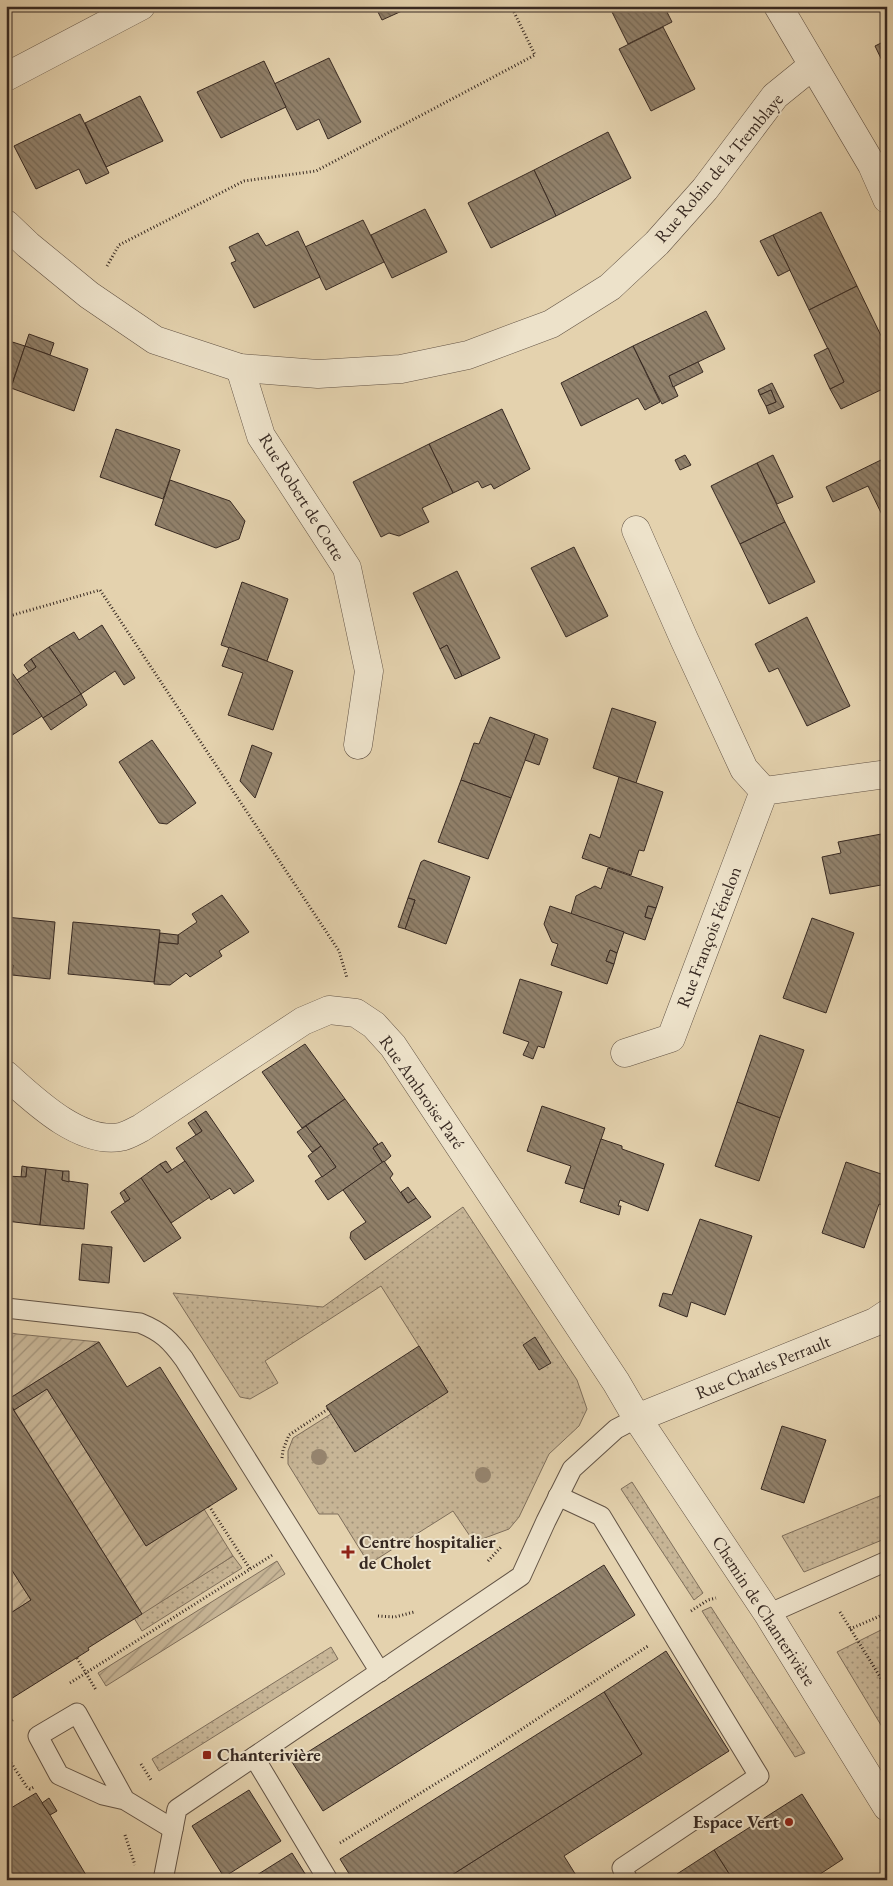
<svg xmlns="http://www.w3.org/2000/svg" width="893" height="1886" font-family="'EB Garamond',serif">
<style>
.grass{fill:url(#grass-dots);stroke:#7f6f5c}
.garden{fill:url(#garden-furrows);stroke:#7f6f5c}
.building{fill:url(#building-back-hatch);stroke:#372922}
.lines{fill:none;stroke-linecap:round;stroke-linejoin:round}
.service-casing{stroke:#625345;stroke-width:21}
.minor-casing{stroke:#625345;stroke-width:29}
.path{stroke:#372922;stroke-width:3;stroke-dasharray:1 2.5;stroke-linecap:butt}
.service{stroke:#ede2ca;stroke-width:19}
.minor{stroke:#ede2ca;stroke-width:28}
.tree{fill:#95846e}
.poi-dot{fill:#8f2418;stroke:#ede2ca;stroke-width:2}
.labels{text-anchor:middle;stroke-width:4;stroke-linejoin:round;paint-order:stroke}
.street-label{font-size:18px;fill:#372922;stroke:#ede2ca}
.poi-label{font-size:18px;font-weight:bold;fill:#372922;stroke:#ede2ca;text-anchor:start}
</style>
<defs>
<pattern id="grass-dots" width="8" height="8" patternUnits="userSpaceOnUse" patternTransform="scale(1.25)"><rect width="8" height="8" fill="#c7b596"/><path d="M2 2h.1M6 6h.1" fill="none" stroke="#a2937a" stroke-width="1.8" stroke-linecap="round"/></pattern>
<pattern id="garden-furrows" width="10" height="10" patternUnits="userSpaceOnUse" patternTransform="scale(1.25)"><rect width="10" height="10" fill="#c7b596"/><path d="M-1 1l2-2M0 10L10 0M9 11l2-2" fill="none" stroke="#a2937a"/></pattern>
<pattern id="building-back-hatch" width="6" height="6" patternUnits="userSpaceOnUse" patternTransform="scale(1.25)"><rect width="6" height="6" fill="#91816b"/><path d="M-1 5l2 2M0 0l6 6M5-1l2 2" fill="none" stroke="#776a58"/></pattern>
</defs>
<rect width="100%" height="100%" fill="#e4d2ae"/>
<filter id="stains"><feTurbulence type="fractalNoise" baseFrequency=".004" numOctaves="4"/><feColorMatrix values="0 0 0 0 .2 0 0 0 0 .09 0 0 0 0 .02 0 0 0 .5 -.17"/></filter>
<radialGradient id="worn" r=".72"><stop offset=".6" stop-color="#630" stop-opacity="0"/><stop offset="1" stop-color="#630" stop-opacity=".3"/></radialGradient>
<g class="grass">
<polygon points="463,1207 577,1380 587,1409 579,1426 549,1454 519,1517 509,1529 474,1542 453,1511 369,1564 338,1514 319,1514 288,1464 288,1451 293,1438 331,1414 448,1392 381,1286 265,1361 278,1383 250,1399 240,1397 173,1293 323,1307"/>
<polygon points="632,1482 703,1593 694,1600 621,1489"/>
<polygon points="887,1493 887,1538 804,1572 782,1536"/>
<polygon points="233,1556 242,1568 142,1631 134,1618"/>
<polygon points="711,1607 805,1753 795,1757 702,1611"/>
<polygon points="887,1627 887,1735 837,1652"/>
<polygon points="331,1647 338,1659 159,1771 152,1759"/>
</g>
<g class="garden">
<polygon points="6,1332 17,1334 99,1342 7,1400"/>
<polygon points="47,1389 146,1546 204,1509 233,1556 142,1614 14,1410"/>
<polygon points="6,1561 31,1600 6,1616"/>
<polygon points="277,1561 285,1574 106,1686 98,1673"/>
</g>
<g class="building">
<polygon points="375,6 413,6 382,20"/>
<polygon points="609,6 664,6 672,22 628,44"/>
<polygon points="663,27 695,89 651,111 619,49"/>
<polygon points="887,40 887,71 875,46"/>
<polygon points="329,58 361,122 328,139 319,119 297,130 274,84"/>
<polygon points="264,61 286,107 221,138 197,92"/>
<polygon points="140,96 163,141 106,167 85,123"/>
<polygon points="80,114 109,173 86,184 79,169 36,189 14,146"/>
<polygon points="608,132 631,178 556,216 534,170"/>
<polygon points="534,170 556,216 491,248 468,203"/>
<polygon points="425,209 447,252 392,278 371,235"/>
<polygon points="821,212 857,286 809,310 773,235"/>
<polygon points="363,220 384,262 326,290 305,247"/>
<polygon points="298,231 320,277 254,308 231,263 236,261 229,247 258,233 266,246"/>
<polygon points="773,235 790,270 778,276 760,241"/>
<polygon points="857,286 887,348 887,361 885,362 887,366 887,387 841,409 830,389 844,382 809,310"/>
<polygon points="706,311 725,349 669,376 678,396 662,404 633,346"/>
<polygon points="29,334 54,343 50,355 25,346"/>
<polygon points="6,340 25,346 9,392 6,391"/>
<polygon points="25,346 88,369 74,411 11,388"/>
<polygon points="633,346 660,402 645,410 638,398 581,426 561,383"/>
<polygon points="828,348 844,382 830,389 814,355"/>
<polygon points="698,362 703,372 673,387 669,376"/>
<polygon points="772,383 784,407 769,414 766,406 776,402 771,390 760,395 758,390"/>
<polygon points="771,390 776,402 766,406 760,395"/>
<polygon points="502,409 530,469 494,489 491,484 482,488 478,481 453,493 429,444"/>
<polygon points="116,429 180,450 163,499 100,477"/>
<polygon points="429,444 453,493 422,508 429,522 399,536 389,533 381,537 353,482"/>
<polygon points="685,455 691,465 680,470 675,460"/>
<polygon points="773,455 793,497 777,504 757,463"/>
<polygon points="887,457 887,525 868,486 833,502 826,487"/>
<polygon points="757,463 785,522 740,544 711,486"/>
<polygon points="170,480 230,501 245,521 239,539 216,548 155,525"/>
<polygon points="785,522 815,582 769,604 740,544"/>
<polygon points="574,547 608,616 566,637 531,568"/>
<polygon points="457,571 500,658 462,676 447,645 440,649 413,593"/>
<polygon points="242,582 288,599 267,661 221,645"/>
<polygon points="807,617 850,706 807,726 778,668 769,672 755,644"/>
<polygon points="102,625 135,678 124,685 115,671 81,694 49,647 74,632 79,640"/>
<polygon points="447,645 462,676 455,679 440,649"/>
<polygon points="49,647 81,694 43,718 17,680 36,667 31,659"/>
<polygon points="229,647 293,671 273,730 228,715 243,673 222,666"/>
<polygon points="31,659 36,667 29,672 24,665"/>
<polygon points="6,664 42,716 6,739"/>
<polygon points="81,694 87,705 51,730 43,718"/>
<polygon points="612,708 656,722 636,783 593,768"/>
<polygon points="490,717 535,734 511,798 461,780 474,743 479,744"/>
<polygon points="535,734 548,739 539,765 525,760"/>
<polygon points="152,740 196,803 167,824 159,823 119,762"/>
<polygon points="252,745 272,753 255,798 240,781"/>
<polygon points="619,777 663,792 644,851 639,850 631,875 582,858 590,834 600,838"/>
<polygon points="461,780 511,798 488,859 438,842"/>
<polygon points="887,833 887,884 830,894 822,857 841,853 838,842"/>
<polygon points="424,860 470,877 446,944 405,929 415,900 408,898 421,862"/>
<polygon points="608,868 663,887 656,908 648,906 645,917 652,919 645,940 571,914 576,896 595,886 601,889"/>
<polygon points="222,895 249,932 219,951 222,956 190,977 186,973 170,985 154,984 159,942 178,944 178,935 197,922 192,914"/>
<polygon points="408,898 415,900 405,929 398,927"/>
<polygon points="550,906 624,932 617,953 610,950 606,961 614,964 607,984 551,965 558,944 552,942 544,924"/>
<polygon points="648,906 656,908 652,919 645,917"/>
<polygon points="6,917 55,922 50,979 12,975 13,965 6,965"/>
<polygon points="812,918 854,933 826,1013 783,998"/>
<polygon points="73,922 160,930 154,982 68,974"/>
<polygon points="160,933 178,935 178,944 159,942"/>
<polygon points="610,950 617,953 614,964 606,961"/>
<polygon points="520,979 562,992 544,1048 538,1046 533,1059 523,1055 529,1042 503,1033"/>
<polygon points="760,1035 804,1050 780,1118 737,1102"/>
<polygon points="305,1044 345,1099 302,1128 262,1072"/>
<polygon points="345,1099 378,1144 373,1148 383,1163 328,1200 315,1181 336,1167 306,1126"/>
<polygon points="737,1102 780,1118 759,1181 715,1166"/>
<polygon points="542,1106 605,1128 584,1189 565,1183 571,1166 527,1151"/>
<polygon points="206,1111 254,1181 234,1194 230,1188 211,1200 176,1148 202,1131 194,1119"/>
<polygon points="194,1119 202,1131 196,1135 188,1123"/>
<polygon points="306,1126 321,1146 312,1152 297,1132"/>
<polygon points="601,1139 622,1146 622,1149 664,1164 648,1211 620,1200 618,1206 621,1206 619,1215 580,1202"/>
<polygon points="382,1142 391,1156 383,1163 373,1148"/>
<polygon points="321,1146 336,1167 322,1177 308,1156"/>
<polygon points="166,1161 172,1170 167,1173 160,1164"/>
<polygon points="185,1161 210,1197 171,1223 141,1178 160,1164 167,1173"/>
<polygon points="384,1161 393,1174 390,1178 408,1203 416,1198 431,1217 365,1260 350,1238 351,1232 366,1222 343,1190"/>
<polygon points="846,1162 887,1176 887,1207 879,1204 864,1248 822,1233"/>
<polygon points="22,1166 27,1167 26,1177 21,1178"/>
<polygon points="27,1167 46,1169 40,1225 6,1221 6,1176 26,1177"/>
<polygon points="46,1169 63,1171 62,1180 88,1184 84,1229 40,1225"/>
<polygon points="63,1171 69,1171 69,1182 62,1180"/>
<polygon points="141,1178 181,1238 144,1262 111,1212 130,1199 124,1190"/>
<polygon points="408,1187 416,1198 408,1203 401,1192"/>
<polygon points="124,1190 130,1199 125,1202 120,1193"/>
<polygon points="700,1219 752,1236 725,1315 691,1302 687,1317 659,1306 663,1293 672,1295"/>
<polygon points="82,1244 112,1247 109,1283 79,1280"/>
<polygon points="535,1337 551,1363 539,1370 523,1345"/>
<polygon points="99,1342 127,1387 160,1367 237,1489 146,1546 47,1389 14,1410 7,1400"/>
<polygon points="419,1346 448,1392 355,1452 326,1406"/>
<polygon points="6,1398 142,1614 88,1648 89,1650 6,1702 6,1616 31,1600 6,1561"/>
<polygon points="782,1426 826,1440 804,1503 761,1489"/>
<polygon points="604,1565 635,1615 323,1811 292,1762"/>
<polygon points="666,1651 729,1751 564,1856 579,1880 444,1880 642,1754 604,1692"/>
<polygon points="604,1692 642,1754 444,1880 353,1880 340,1859"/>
<polygon points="249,1790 281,1841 224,1877 192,1826"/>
<polygon points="36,1793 50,1815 89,1880 6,1880 6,1811"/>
<polygon points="802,1794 843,1859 811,1880 733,1880 714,1850"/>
<polygon points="49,1798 57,1811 50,1815 42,1803"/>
<polygon points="714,1850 733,1880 681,1880 677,1874"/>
<polygon points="292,1853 309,1880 249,1880"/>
</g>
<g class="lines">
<defs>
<g id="service">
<path d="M6,1308L140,1323C162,1332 170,1340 184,1359L380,1672"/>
<polyline points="558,1496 601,1516 759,1776 622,1868 628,1880"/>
<polyline points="768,1614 887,1561"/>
<polyline points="254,1757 328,1880"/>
<polyline points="125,1800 77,1713 38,1736 59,1775 103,1795 125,1800 173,1829"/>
<polyline points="163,1880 177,1809 521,1576 546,1521 572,1469 616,1429 637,1418"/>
</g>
<g id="minor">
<polyline points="778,6 872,165 887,199"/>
<polyline points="6,77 141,6"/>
<polyline points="6,224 28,245 89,295 155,340 240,368 318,374 401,369 468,355 551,324 610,287 657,243 705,189 775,96 812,66"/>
<polyline points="240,368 261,436 347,568 369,671 358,745"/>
<polyline points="636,530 684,639 744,769 764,791"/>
<polyline points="625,1053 671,1038 764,791 887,774"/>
<path d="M6,1075C34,1100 79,1144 120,1137C127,1136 135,1131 141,1128L303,1021L329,1010L356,1013L374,1025L393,1046L616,1382L637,1418L768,1614L887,1807"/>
<polyline points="637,1418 875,1322 887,1314"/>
</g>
</defs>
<use href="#service" class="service-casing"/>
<use href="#minor" class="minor-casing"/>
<g class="path">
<polyline points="107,266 119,245 244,181 316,171 535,55 511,6"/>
<polyline points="6,617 100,590 339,951 347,978"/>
<polyline points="282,1458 283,1450 289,1435 328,1409"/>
<polyline points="209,1506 250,1569"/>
<polyline points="488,1561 501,1547"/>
<polyline points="691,1611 708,1600 716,1598"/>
<polyline points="840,1612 887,1688"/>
<polyline points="378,1616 395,1617 414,1612"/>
<polyline points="850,1629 887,1613"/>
<polyline points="77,1658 96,1690"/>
<polyline points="70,1683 274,1554"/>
<polyline points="6,1724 14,1719"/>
<polyline points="11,1763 27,1787 30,1789 34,1787"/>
<polyline points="141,1764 151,1780"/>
<polyline points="125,1835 135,1865"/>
<polyline points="340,1843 490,1750 648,1646"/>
</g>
<use href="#service" class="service"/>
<use href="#minor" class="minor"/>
</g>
<g class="tree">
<circle cx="319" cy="1457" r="8"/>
<circle cx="483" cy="1475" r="8"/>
</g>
<g class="poi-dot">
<path d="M345.5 1544.5h5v5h5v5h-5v5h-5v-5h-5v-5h5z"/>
<rect x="202" y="1750" width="10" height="10" rx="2.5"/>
<circle cx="789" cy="1822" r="5"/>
</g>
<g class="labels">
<g class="street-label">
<text transform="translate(719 168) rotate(-50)" y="6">Rue Robin de la Tremblaye</text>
<text transform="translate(302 497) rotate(58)" y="6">Rue Robert de Cotte</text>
<text transform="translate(709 937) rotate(-69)" y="6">Rue François Fénelon</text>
<text transform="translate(422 1092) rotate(55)" y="6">Rue Ambroise Paré</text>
<text transform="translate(763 1367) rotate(-22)" y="6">Rue Charles Perrault</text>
<text transform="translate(764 1611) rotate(57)" y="6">Chemin de Chanterivière</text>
</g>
<g class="poi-label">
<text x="359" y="1548">Centre hospitalier<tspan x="359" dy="21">de Cholet</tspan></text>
<text x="217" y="1761">Chanterivière</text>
<text x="779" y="1828" text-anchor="end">Espace Vert</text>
</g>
</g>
<rect width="893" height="1886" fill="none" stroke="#e4d2ae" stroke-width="25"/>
<rect x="8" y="8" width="878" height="1871" fill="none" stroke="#372922" stroke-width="2.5"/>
<rect x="12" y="12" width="868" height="1861" fill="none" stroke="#372922"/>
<rect width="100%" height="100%" filter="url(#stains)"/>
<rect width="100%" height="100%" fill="url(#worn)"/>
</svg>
